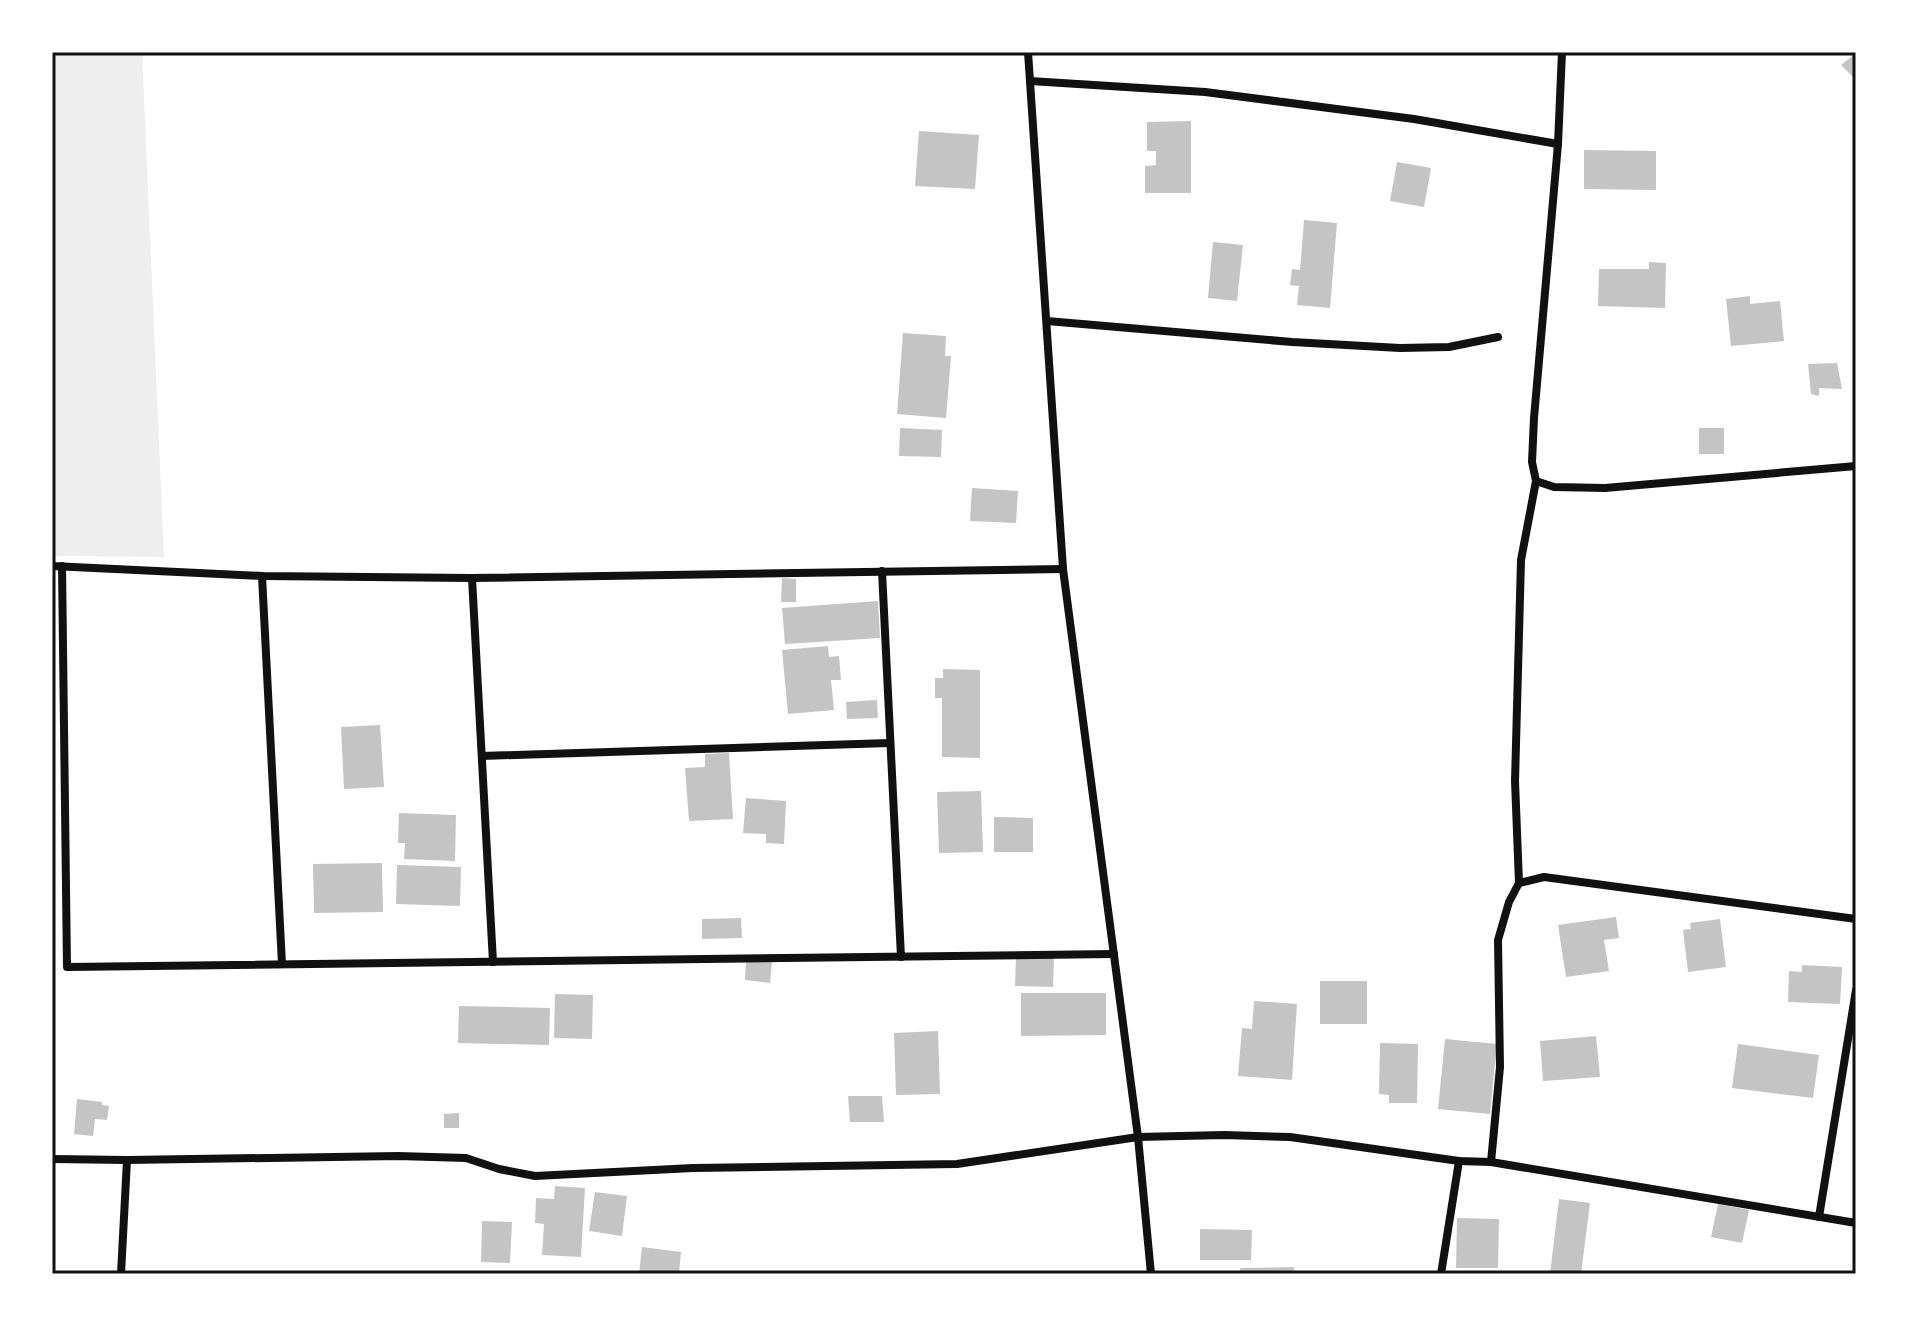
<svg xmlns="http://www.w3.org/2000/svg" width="1908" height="1326" font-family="Literata,serif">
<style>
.green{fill:#eee}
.building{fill:#c4c4c4}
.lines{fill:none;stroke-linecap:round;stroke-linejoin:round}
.minor{stroke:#111;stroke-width:8}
.neatline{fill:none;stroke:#111;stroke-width:3}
</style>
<rect width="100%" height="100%" fill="#fff"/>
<polygon class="green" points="52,52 142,52 164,557 52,556"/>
<g class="building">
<polygon points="1856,53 1856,80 1841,65"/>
<polygon points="1191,121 1191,193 1145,193 1145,166 1156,165 1156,151 1147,151 1147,122"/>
<polygon points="919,131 979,135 975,189 915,186"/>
<polygon points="1584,150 1656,151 1656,190 1584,189"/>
<polygon points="1397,162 1431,168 1424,207 1390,201"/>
<polygon points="1304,220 1337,223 1330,308 1297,305 1299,286 1290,285 1292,269 1300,270"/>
<polygon points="1213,242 1243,245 1237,301 1208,298"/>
<polygon points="1649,262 1666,263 1665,308 1598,306 1599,269 1649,269"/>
<polygon points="1750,296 1750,304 1780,301 1784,341 1731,346 1726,299"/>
<polygon points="903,333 946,336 945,356 951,356 946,418 897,414"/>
<polygon points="1837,363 1842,389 1819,388 1819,396 1811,394 1808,364"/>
<polygon points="900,428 942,430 941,457 899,456"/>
<rect x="1699" y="428" width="25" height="26"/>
<polygon points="972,488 1018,491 1016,523 970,521"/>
<polygon points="782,578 796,579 796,602 781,602"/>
<polygon points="878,601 880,638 785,644 782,608"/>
<polygon points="828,646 829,657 839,656 841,680 831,680 834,710 788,714 782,650"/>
<polygon points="943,669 980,670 980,758 942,757 942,698 935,698 935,678 943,678"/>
<polygon points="877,700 878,718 847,719 846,702"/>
<polygon points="380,725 384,787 344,789 341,727"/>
<polygon points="729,753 733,819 689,821 685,768 705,767 705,754"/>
<polygon points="981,791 983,852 939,853 937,792"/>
<polygon points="746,798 786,801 784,844 766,843 766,834 743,833"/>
<polygon points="399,813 456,815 455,861 404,859 405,843 398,843"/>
<polygon points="994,817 1033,818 1033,852 994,852"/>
<polygon points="382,863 383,912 314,913 313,864"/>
<polygon points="397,865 461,867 460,906 396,904"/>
<polygon points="1616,917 1619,938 1604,940 1609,971 1566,977 1558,925"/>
<polygon points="741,918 742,938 702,939 702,919"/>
<polygon points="1720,919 1726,967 1688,972 1683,930 1691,929 1690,923"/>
<polygon points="1016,957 1054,958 1053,987 1015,986"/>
<polygon points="746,960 772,962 770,983 745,980"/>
<polygon points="1802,965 1842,967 1840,1004 1788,1002 1789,971 1802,972"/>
<rect x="1320" y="981" width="47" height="43"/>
<polygon points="1021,993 1106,993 1106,1035 1021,1036"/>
<polygon points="555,994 593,995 592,1039 554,1038"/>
<polygon points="1254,1001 1297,1004 1292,1080 1238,1076 1242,1028 1252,1029"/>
<polygon points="459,1006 550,1008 549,1045 458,1043"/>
<polygon points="938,1031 940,1094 896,1095 894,1033"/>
<polygon points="1596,1036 1600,1077 1543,1081 1540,1041"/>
<polygon points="1445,1039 1497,1044 1490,1114 1438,1109"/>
<polygon points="1380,1043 1418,1044 1417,1103 1389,1103 1389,1095 1379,1094"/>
<polygon points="1738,1044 1819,1055 1813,1098 1732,1088"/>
<polygon points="848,1096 882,1096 884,1122 850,1122"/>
<polygon points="77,1099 102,1102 102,1105 109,1106 107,1120 95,1119 93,1136 74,1134"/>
<polygon points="459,1113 459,1128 444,1128 444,1114"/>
<polygon points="555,1186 585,1188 581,1257 542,1255 544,1224 535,1223 536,1198 554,1199"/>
<polygon points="595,1192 627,1196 622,1236 589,1231"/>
<polygon points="1559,1199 1590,1203 1581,1274 1550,1274"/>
<polygon points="1718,1204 1749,1210 1742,1243 1711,1237"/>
<polygon points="1457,1218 1499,1219 1498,1268 1456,1268"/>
<polygon points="482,1221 512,1222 510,1263 481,1262"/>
<polygon points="1200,1229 1252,1230 1251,1260 1200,1260"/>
<polygon points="642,1247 681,1252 679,1274 639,1274"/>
<polygon points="1294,1267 1294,1274 1240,1274 1240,1268"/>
</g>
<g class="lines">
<g class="minor">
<polyline points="1028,52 1063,569 1138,1137 1151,1274"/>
<polyline points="1562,52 1558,144 1534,418 1532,462 1536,481 1554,487 1605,488 1856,466"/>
<polyline points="1030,81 1205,92 1414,119 1558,144"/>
<polyline points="1047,321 1292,342 1400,348 1449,347 1498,337"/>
<polyline points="52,566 262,576 472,578 1063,569"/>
<polyline points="62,566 67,967 1114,954"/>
<polyline points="882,571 901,957"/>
<polyline points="262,576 282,964"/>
<polyline points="472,578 493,962"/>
<polyline points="482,756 890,743"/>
<polyline points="1519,883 1515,781 1521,560 1536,481"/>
<polyline points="52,1159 127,1160 398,1156 466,1158 499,1169 535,1176 693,1168 957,1164 1138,1137 1224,1135 1290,1137 1459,1161 1491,1162 1856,1223"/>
<polyline points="1491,1162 1500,1067 1498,940 1509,902 1519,883 1544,877 1856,919"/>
<polyline points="1819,1217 1856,990"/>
<polyline points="121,1274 127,1160"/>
<polyline points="1441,1274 1459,1161"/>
</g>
</g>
<rect width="1908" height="1326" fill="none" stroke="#ffffff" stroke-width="108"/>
<rect x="54" y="54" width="1800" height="1218" class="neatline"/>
</svg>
